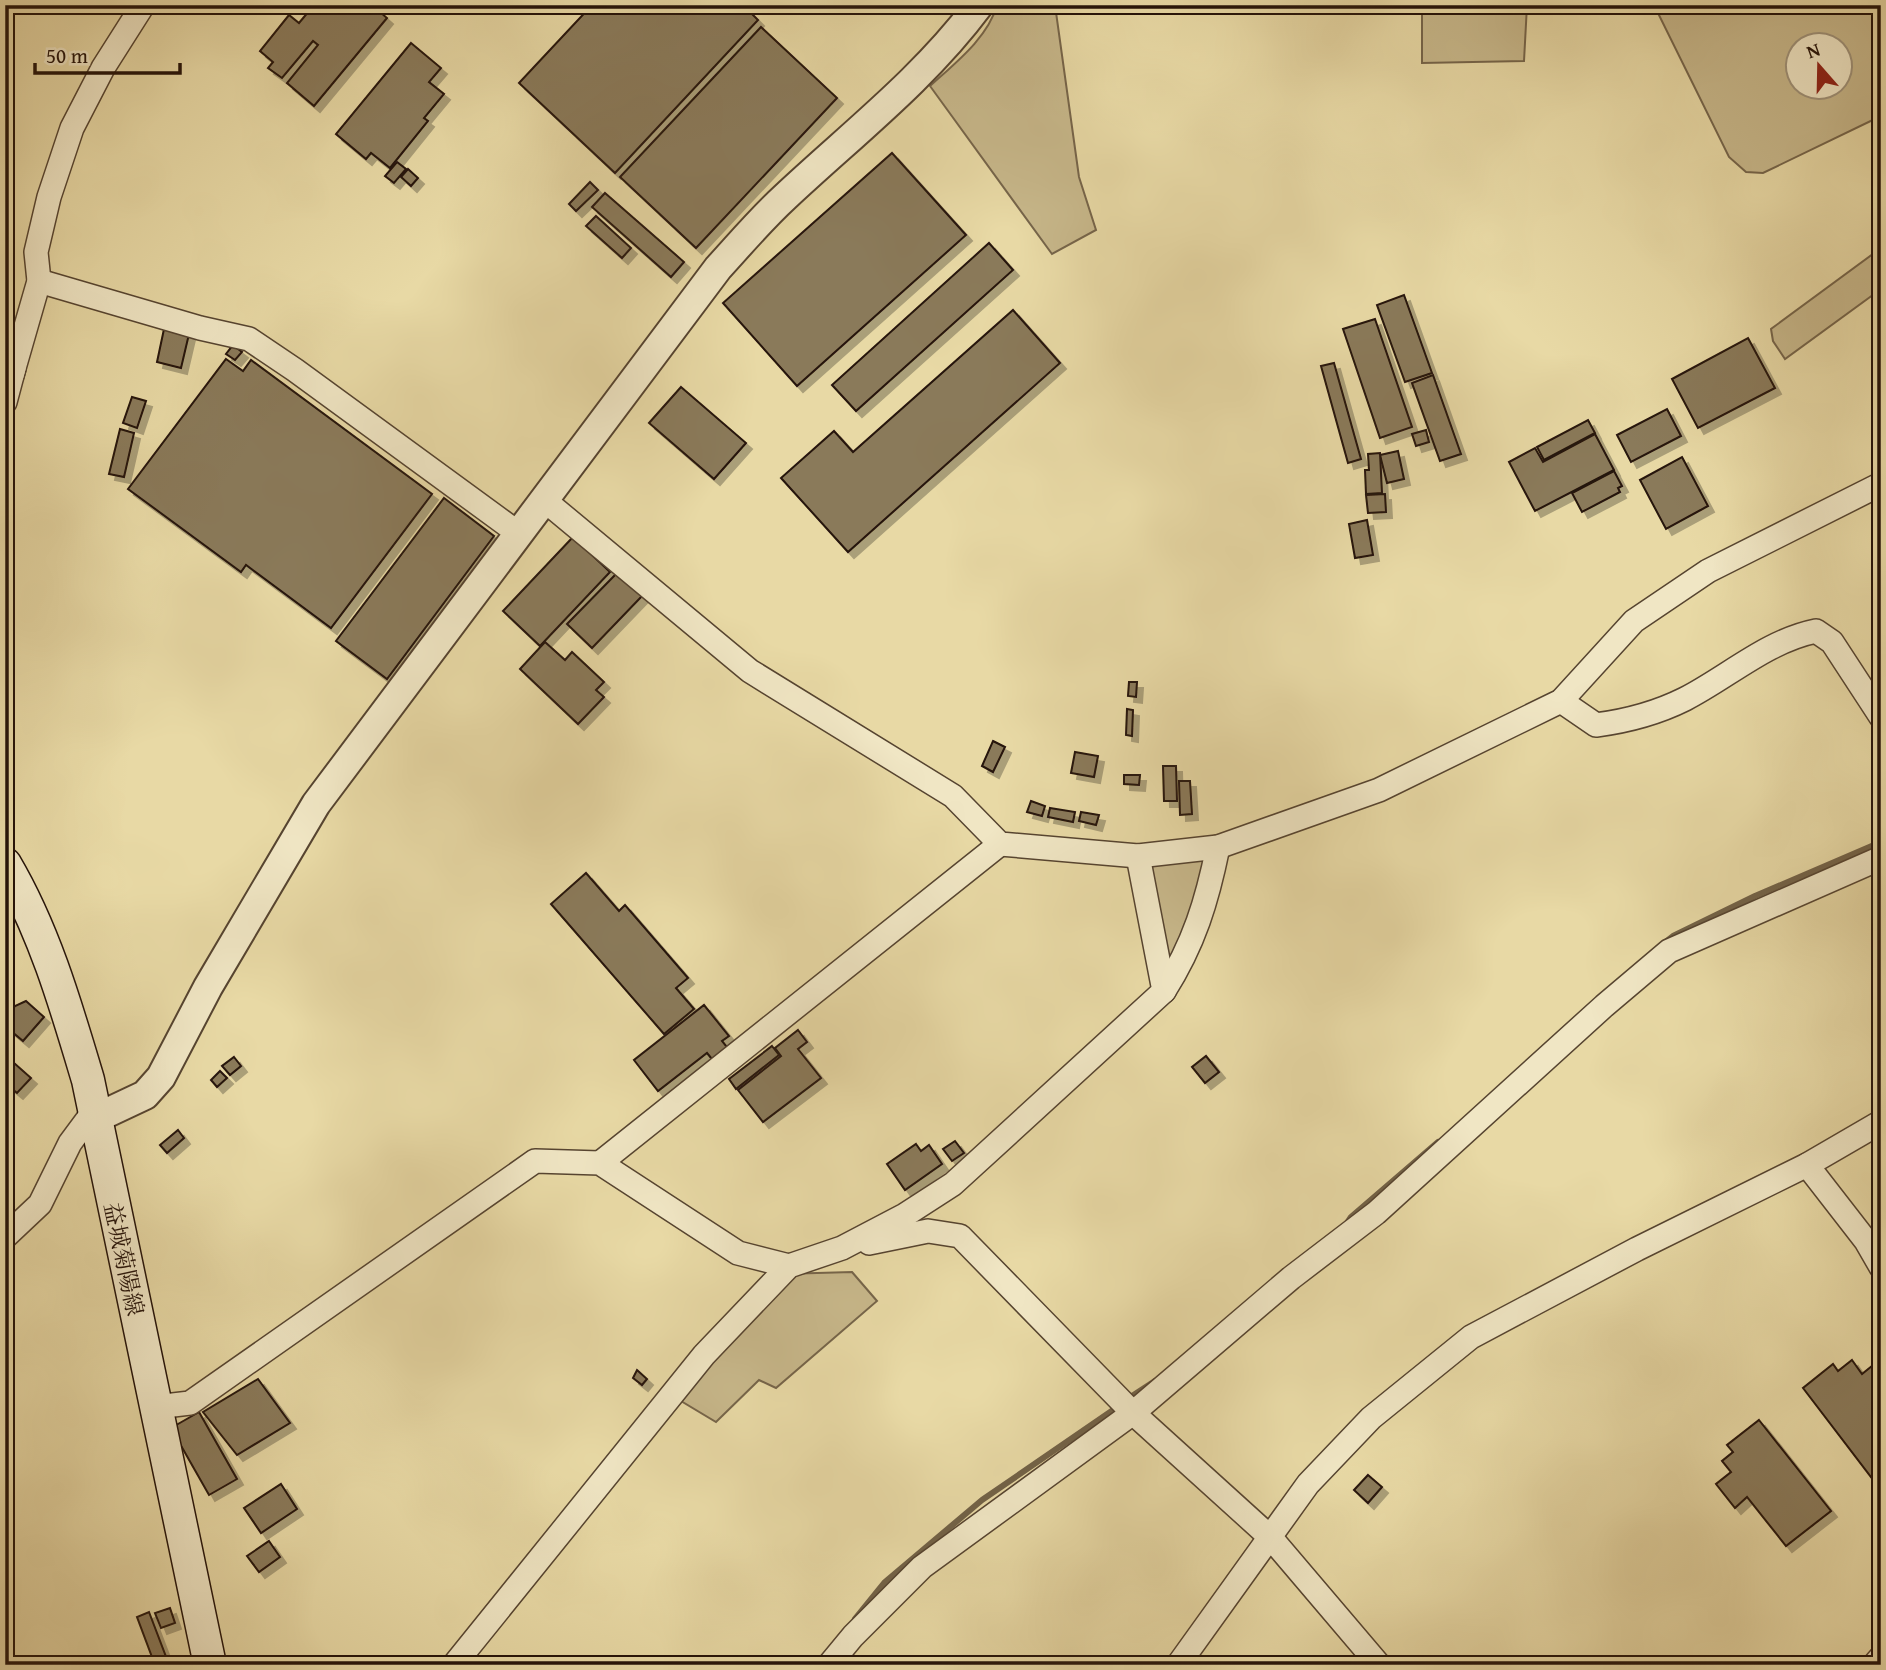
<svg xmlns="http://www.w3.org/2000/svg" width="1886" height="1670" font-family="'Gentium Book Plus','Noto Serif JP',serif">
<style>
.green{fill:#c7b78a;stroke:#76654a;stroke-width:2;fill-rule:evenodd}
.lines{fill:none;stroke-linecap:round;stroke-linejoin:round}
.stream{stroke:#726247;stroke-width:6}
.building{fill:#8a7a5a;stroke:#251309;stroke-width:2;filter:url(#shadow)}
.minor-casing{stroke:#564430;stroke-width:26}
.tertiary-casing{stroke:#564430;stroke-width:32}
.secondary-casing{stroke:#251309;stroke-width:35}
.minor{stroke:#f0e6c4;stroke-width:23}
.tertiary{stroke:#f0e6c4;stroke-width:28}
.secondary{stroke:#f0e6c4;stroke-width:32}
.labels{text-anchor:middle;stroke-width:7;stroke-linejoin:round;paint-order:stroke}
.street-label{font-size:23px;fill:#251309;stroke:#f0e6c4}
</style>
<defs>
<filter id="shadow"><feDropShadow dx="6" dy="6" stdDeviation="0" flood-color="#0004"/></filter>
</defs>
<rect width="100%" height="100%" fill="#e8d9a5"/>
<filter id="stains"><feTurbulence type="fractalNoise" baseFrequency=".00286" numOctaves="4"/><feColorMatrix values="0 0 0 0 .2 0 0 0 0 .09 0 0 0 0 .02 0 0 0 .5 -.17"/></filter>
<radialGradient id="worn" r=".72"><stop offset=".6" stop-color="#630" stop-opacity="0"/><stop offset="1" stop-color="#630" stop-opacity=".3"/></radialGradient>
<g class="green">
<path d="M997,5H1055L1079,177L1096,230L1052,254L930,86C954,64 988,38 997,5Z"/>
<polygon points="1422,5 1527,5 1524,61 1422,63"/>
<path d="M1654,5H1881V116L1763,173L1746,172L1729,157ZM1798,46H1840V88H1798Z"/>
<polygon points="1881,248 1881,289 1785,359 1773,341 1771,329"/>
<polygon points="1205,854 1207,871 1167,973 1145,860"/>
<polygon points="852,1272 877,1301 776,1388 759,1380 716,1422 681,1401 782,1274"/>
</g>
<g class="lines">
<g class="stream">
<polyline points="1664,943 1673,936 1755,896 1881,842"/>
<polyline points="1347,1223 1351,1217 1438,1142"/>
<polyline points="1132,1396 1155,1381"/>
<polyline points="855,1619 885,1582 982,1500 1116,1408"/>
</g>
</g>
<g class="building">
<polygon points="314,5 344,5 348,9 351,5 372,5 387,18 314,106 287,83 318,45 313,41 282,78 268,68 273,62 260,51 289,15 299,23"/>
<polygon points="592,5 743,5 758,20 615,173 519,83"/>
<polygon points="761,27 837,98 696,248 620,177"/>
<polygon points="411,43 441,68 429,82 444,94 424,118 428,121 390,168 371,153 366,159 336,134"/>
<polygon points="892,153 966,235 797,386 723,303"/>
<polygon points="397,162 406,169 394,183 385,176"/>
<polygon points="408,169 418,178 411,186 401,177"/>
<polygon points="590,182 598,190 576,211 569,204"/>
<polygon points="605,193 684,262 671,277 592,207"/>
<polygon points="596,216 631,248 622,258 586,226"/>
<polygon points="989,243 1013,270 856,411 832,385"/>
<polygon points="1404,295 1432,373 1405,382 1377,305"/>
<polygon points="1013,310 1060,363 848,552 781,478 834,431 853,452"/>
<polygon points="1375,319 1412,427 1380,438 1343,329"/>
<polygon points="164,329 189,334 181,368 157,362"/>
<polygon points="1748,338 1775,388 1698,428 1672,379"/>
<polygon points="233,345 242,352 235,360 226,354"/>
<polygon points="226,359 243,371 251,360 432,494 331,628 246,565 241,572 128,489"/>
<polygon points="1334,363 1361,459 1348,463 1321,366"/>
<polygon points="1433,375 1461,454 1440,461 1412,383"/>
<polygon points="681,387 746,443 714,479 649,423"/>
<polygon points="132,397 146,401 137,428 123,423"/>
<polygon points="1667,409 1681,436 1631,462 1617,435"/>
<polygon points="1588,420 1595,433 1544,460 1537,447"/>
<polygon points="120,429 134,433 124,477 109,474"/>
<polygon points="1426,430 1429,442 1416,446 1412,434"/>
<polygon points="1595,434 1614,470 1535,511 1509,462 1535,448 1543,462"/>
<polygon points="1398,451 1404,479 1387,483 1380,455"/>
<polygon points="1380,453 1382,493 1366,494 1365,470 1369,470 1368,454"/>
<polygon points="1682,457 1708,506 1666,529 1640,480"/>
<polygon points="1614,471 1622,486 1618,488 1620,492 1582,512 1572,493"/>
<polygon points="1385,494 1386,512 1368,513 1366,495"/>
<polygon points="444,498 494,536 387,679 336,641"/>
<polygon points="1367,520 1373,555 1355,558 1349,524"/>
<polygon points="573,537 610,572 540,646 503,611"/>
<polygon points="618,572 643,595 592,648 567,624"/>
<polygon points="545,642 565,660 572,652 604,682 596,690 604,697 578,724 520,669"/>
<polygon points="1129,682 1137,682 1136,697 1128,696"/>
<polygon points="1127,709 1133,710 1132,736 1126,735"/>
<polygon points="993,741 1005,747 993,772 982,766"/>
<polygon points="1075,752 1098,756 1094,777 1071,773"/>
<polygon points="1163,766 1176,766 1177,801 1164,801"/>
<polygon points="1124,775 1140,775 1139,785 1124,784"/>
<polygon points="1179,781 1190,781 1192,814 1180,815"/>
<polygon points="1031,801 1045,806 1042,816 1027,812"/>
<polygon points="1050,808 1075,812 1073,822 1048,817"/>
<polygon points="1081,812 1099,815 1096,825 1079,821"/>
<polygon points="586,873 619,911 625,905 688,978 676,988 694,1009 664,1034 551,904"/>
<polygon points="26,1001 44,1017 23,1041 5,1026 5,1017 15,1006"/>
<polygon points="704,1005 729,1036 722,1041 731,1052 716,1064 707,1053 658,1091 634,1060"/>
<polygon points="798,1030 807,1042 798,1049 821,1078 763,1122 738,1090 781,1056 775,1048"/>
<polygon points="772,1046 779,1055 736,1089 729,1079"/>
<polygon points="5,1055 31,1078 17,1093 5,1083"/>
<polygon points="1206,1056 1219,1072 1205,1083 1192,1067"/>
<polygon points="234,1057 241,1066 230,1075 222,1066"/>
<polygon points="220,1071 227,1078 217,1087 211,1080"/>
<polygon points="178,1130 184,1138 167,1153 160,1145"/>
<polygon points="955,1141 964,1153 952,1161 943,1149"/>
<polygon points="916,1144 921,1151 929,1145 942,1164 905,1190 887,1164"/>
<polygon points="1852,1360 1862,1374 1878,1361 1881,1364 1881,1473 1879,1471 1871,1477 1803,1388 1833,1364 1838,1371"/>
<polygon points="637,1370 647,1379 642,1385 633,1378"/>
<polygon points="258,1379 290,1423 237,1455 203,1412"/>
<polygon points="199,1412 237,1479 209,1495 171,1428"/>
<polygon points="1759,1420 1831,1511 1786,1546 1747,1497 1735,1508 1716,1484 1731,1472 1722,1461 1733,1452 1727,1445"/>
<polygon points="1368,1475 1382,1487 1368,1503 1354,1490"/>
<polygon points="281,1484 297,1509 261,1533 244,1508"/>
<polygon points="269,1541 280,1557 259,1572 247,1556"/>
<polygon points="170,1608 175,1623 161,1628 155,1613"/>
<polygon points="149,1612 168,1662 160,1665 155,1665 137,1617"/>
</g>
<g class="lines">
<defs>
<g id="minor">
<polyline points="39,281 200,328 249,339 295,370 518,533"/>
<polyline points="5,378 12,375 39,281 36,252 49,197 72,128 103,68 143,5"/>
<polyline points="5,402 14,368"/>
<polyline points="543,499 750,671 953,796 1000,844 1138,856 1218,847 1379,790 1561,701 1634,621 1708,571 1881,484"/>
<path d="M1561,701L1596,725C1627,721 1657,713 1685,699C1728,677 1767,641 1816,631L1832,642L1881,717"/>
<path d="M1164,991C1194,944 1207,901 1218,847"/>
<polyline points="600,1163 1000,844"/>
<polyline points="1807,1165 1866,1241 1881,1267"/>
<polyline points="5,1237 40,1204 70,1143 93,1112"/>
<polyline points="869,1243 928,1231 960,1236 1133,1413 1271,1538 1379,1665"/>
<polyline points="156,1407 190,1403 535,1161 600,1163 738,1253 789,1266"/>
<polyline points="454,1665 704,1355 789,1266 842,1248 905,1215 953,1184 1164,991 1138,856"/>
<polyline points="829,1665 853,1636 922,1567 1133,1413 1291,1278 1376,1213 1604,1006 1669,951 1881,858"/>
<polyline points="1178,1665 1308,1484 1371,1418 1471,1337 1637,1249 1807,1165 1881,1122"/>
<polyline points="1874,1665 1881,1657"/>
</g>
<path id="tertiary" d="M94,1119L145,1095L161,1077L208,987L316,804L718,268C740,244 761,219 785,197C851,135 924,79 979,5"/>
<path id="secondary" d="M5,864C44,930 66,1006 88,1080L210,1665"/>
</defs>
<use href="#minor" class="minor-casing"/>
<use href="#tertiary" class="tertiary-casing"/>
<use href="#secondary" class="secondary-casing"/>
<use href="#minor" class="minor"/>
<use href="#tertiary" class="tertiary"/>
<use href="#secondary" class="secondary"/>
</g>
<g class="labels">
<g class="street-label">
<text transform="translate(124 1259) rotate(78)" y="8">益城菊陽線</text>
</g>
</g>
<rect width="1886" height="1670" fill="none" stroke="#e8d9a5" stroke-width="28"/>
<rect x="7" y="7" width="1872" height="1656" fill="none" stroke="#251309" stroke-width="3.5"/>
<rect x="14" y="14" width="1858" height="1642" fill="none" stroke="#251309" stroke-width="2"/>
<g transform="translate(1819 66) rotate(340)"><circle r="33" fill="#f0e6c4" stroke="#9f9279" stroke-width="2"/>
<path d="M0-5L12 26L0 18L-12 26Z" fill="#8f2418"/>
<text y="-10" font-size="19" font-weight="bold" text-anchor="middle" fill="#251309">N</text>
</g>
<path d="M35 63v10h145v-10" fill="none" stroke="#251309" stroke-width="3.5"/>
<text x="46" y="63" font-size="21" fill="#251309" stroke="#f0e6c4" stroke-width="5" paint-order="stroke">50 m</text>
<rect width="100%" height="100%" filter="url(#stains)"/>
<rect width="100%" height="100%" fill="url(#worn)"/>
</svg>
